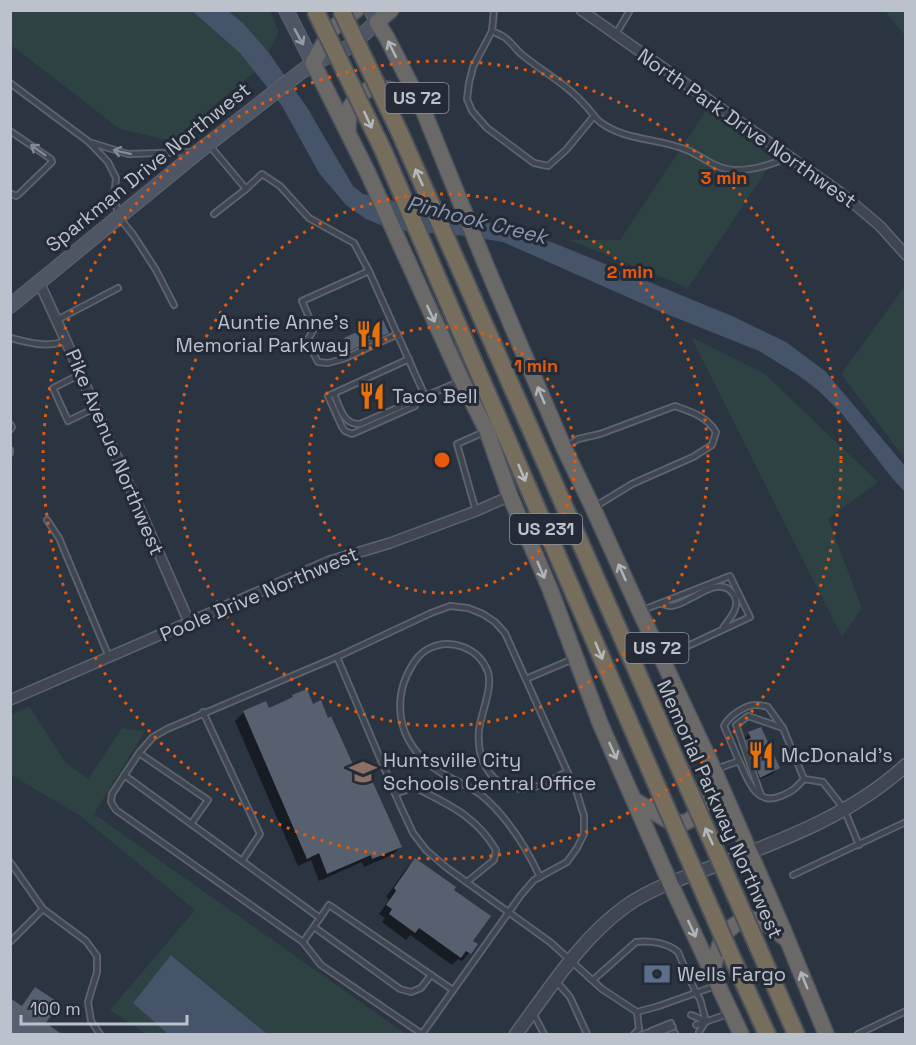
<svg xmlns="http://www.w3.org/2000/svg" width="916" height="1045" font-family="'Space Grotesk',sans-serif">
<style>
.green{fill:#2e4143}
.water{fill:#455469}
.shadow{fill:#0007}
.building{fill:#57606e}
.lines{fill:none;stroke-linecap:round;stroke-linejoin:round}
.service-casing{stroke:#5d646e;stroke-width:8}
.minor-casing{stroke:#5d646e;stroke-width:12}
.tertiary-casing{stroke:#5d646e;stroke-width:15}
.secondary-casing{stroke:#5d646e;stroke-width:16}
.trunk-casing{stroke:#4a515c;stroke-width:18}
.motorway-casing{stroke:#4a515c;stroke-width:20}
.service{stroke:#3f4651;stroke-width:4.5}
.minor{stroke:#3f4651;stroke-width:9}
.tertiary{stroke:#3f4651;stroke-width:12}
.secondary{stroke:#4e5564;stroke-width:14}
.trunk{stroke:#6a6967;stroke-width:15}
.motorway{stroke:#766d5d;stroke-width:16}
.motorway-bridge-casing{stroke:#4a515c;stroke-width:20;stroke-linecap:butt}
.motorway-bridge{stroke:#766d5d;stroke-width:16}
.oneway{stroke:#969ca7}
.oneway2{stroke:#b0b5bc}
.oneway3{stroke:#b5bac0}
.oneway4{stroke:#848a94}
.ring{fill:none;stroke:#e8590c;stroke-width:3;stroke-dasharray:3 6}
.labels{text-anchor:middle;stroke-width:6;stroke-linejoin:round;paint-order:stroke}
.shield{fill:#242b37;stroke:#8e959f;stroke-width:1.5}
.shield-label{font-size:18px;font-weight:bold;fill:#bcc2cb}
.street-label{font-size:20px;fill:#bcc2cb;stroke:#242b37}
.poi-label{font-size:20px;fill:#bcc2cb;stroke:#242b37;text-anchor:start}
.water-label{font-size:21px;font-style:italic;fill:#8798ae;stroke:#242b37}
.centre{fill:#e8590c;stroke:#242b37;stroke-width:3}
.ring-label{font-size:18px;text-anchor:middle;font-weight:bold;fill:#e8590c;stroke:#242b37;stroke-width:6;stroke-linejoin:round;paint-order:stroke}
</style>
<rect width="100%" height="100%" fill="#2b3441"/>
<g class="green">
<polygon points="10,11 192,11 240,53 255,72 209,110 176,142 120,129 11,45"/>
<polygon points="228,11 270,11 279,32 268,53 243,23"/>
<polygon points="885,11 905,11 905,36"/>
<polygon points="707,109 774,159 688,288 569,240 620,240"/>
<polygon points="905,286 905,459 841,374"/>
<polygon points="691,337 765,374 878,482 828,519 862,608 842,637"/>
<polygon points="29,706 66,763 88,779 122,728 145,731 94,814 406,1034 267,1034 172,955 133,1003 168,1034 146,1034 110,1010 195,910 79,815 11,775 10,715"/>
</g>
<g class="water">
<polygon points="192,11 228,11 243,23 269,53 308,109 353,186 363,194 502,226 554,243 732,316 786,342 825,371 905,466 905,492 892,478 843,415 819,391 798,375 759,351 659,311 503,242 466,236 406,231 383,226 366,219 346,205 319,173 282,106 240,53"/>
<polygon points="171,955 267,1034 168,1034 133,1003"/>
</g>
<g class="shadow">
<polygon points="387,333 381,339 344,356 339,345 345,339"/>
<polygon points="293,697 313,706 327,720 355,773 401,846 392,855 364,867 362,862 319,881 311,860 298,866 235,721 244,712 265,703 268,710 289,701"/>
<polygon points="749,734 778,768 772,774 754,782 741,747 745,743 743,740"/>
<polygon points="415,860 452,890 471,941 476,945 462,961 458,959 452,965 410,935 406,940 382,922 385,918 379,914 389,900 386,897 407,868"/>
</g>
<g class="building">
<polygon points="383,320 389,333 350,351 344,338"/>
<polygon points="307,689 313,704 321,700 328,718 331,716 356,771 366,767 402,847 372,859 371,855 327,874 319,853 307,859 243,711 266,701 269,708 293,697 292,695"/>
<polygon points="761,727 780,768 760,778 746,740 751,738 748,732"/>
<polygon points="415,858 456,887 454,890 491,916 473,941 478,944 471,954 466,951 461,958 419,928 415,933 389,914 392,909 386,905 396,891 394,888"/>
<polygon points="35,987 59,1003 46,1023 63,1035 10,1035 10,998 22,1006"/>
</g>
<g class="lines">
<defs>
<g id="service">
<polyline points="494,10 492,31 473,67 469,83 467,99 472,111 487,128 534,163 548,166 566,150 594,116"/>
<path d="M492,31C496,33 501,35 504,37C510,41 515,48 520,53C541,71 567,84 585,105C591,111 594,117 600,122C625,141 659,138 687,150C702,156 715,169 733,170C753,171 772,164 790,157"/>
<polyline points="616,34 630,10"/>
<polyline points="10,83 89,142 108,162 116,178 114,197 119,217 134,236 156,270 174,305"/>
<polyline points="10,131 51,159 52,162 19,194 16,196 10,193"/>
<polyline points="92,143 128,154 192,152"/>
<polyline points="210,146 246,189 214,214"/>
<polyline points="246,189 262,174 280,186 309,218 354,243 369,271 425,396 459,382"/>
<polyline points="369,271 302,301 314,329 307,341 318,362 328,363 343,359 398,334"/>
<polyline points="57,320 118,288"/>
<path d="M10,338C32,343 45,348 66,341"/>
<polyline points="409,359 328,396 342,427 345,431 352,434 415,406 416,400 425,396"/>
<polyline points="81,374 53,388 68,421 95,408"/>
<path d="M334,394C340,407 343,425 360,424L416,400"/>
<polyline points="10,424 12,427 10,430"/>
<path d="M566,447L578,439L600,434L675,406C692,412 706,416 716,432L712,445L693,457L632,484L596,506"/>
<polyline points="10,450 10,453"/>
<polyline points="476,511 457,444 484,432"/>
<polyline points="47,520 59,538 109,657"/>
<path d="M661,604C664,604 667,606 671,606C688,606 719,571 734,595C741,607 730,618 723,628"/>
<polyline points="643,610 730,576 750,617 664,657"/>
<polyline points="337,657 400,805 413,833 426,850 447,868 550,942 602,989 637,1012 659,1006 715,986"/>
<polyline points="526,679 573,659"/>
<polyline points="203,712 260,834 242,861"/>
<polyline points="139,753 208,800 191,824"/>
<path d="M739,761L724,726C729,716 746,704 757,705C761,705 764,706 768,707L783,728L804,779"/>
<path d="M716,769L739,761C748,779 755,807 781,796C793,791 795,789 804,779L823,782L844,809L859,845"/>
<polyline points="124,775 320,918 329,905 453,990"/>
<path d="M395,794L414,787C448,804 476,816 496,850L494,860L467,882"/>
<polyline points="761,795 736,725 748,716 783,728"/>
<polyline points="10,862 43,909 86,941 97,956 97,972 88,1002 91,1021 100,1034"/>
<polyline points="793,875 906,822"/>
<path d="M540,877C527,849 509,820 486,799C473,787 457,782 443,774C413,756 396,729 401,695C403,680 414,656 428,649C451,637 479,648 488,672C493,688 481,713 479,730C476,762 494,794 530,788C543,786 556,777 567,772"/>
<polyline points="314,927 400,989 411,992 421,988 431,975"/>
<polyline points="10,942 43,909"/>
<polyline points="303,942 320,918"/>
<path d="M593,980L636,942C650,940 668,943 678,952L696,993L700,999L706,1021L699,1032"/>
<polyline points="556,981 570,997 587,1034"/>
<polyline points="533,1013 544,1034"/>
<polyline points="691,1015 706,1021"/>
<polyline points="696,1025 728,1014"/>
<polyline points="651,1031 671,1023"/>
<polyline points="646,1033 663,1031 673,1027"/>
<polyline points="422,1034 521,895 534,880 567,862 577,848 584,834 584,816 577,793 505,633 495,622 483,614 468,608 450,606 431,613 337,657 167,729 153,737 139,753 112,794 111,802 116,810 303,942 321,965 422,1034"/>
<polyline points="634,1034 639,1029 637,1012"/>
<polyline points="671,1034 675,1033"/>
<polyline points="858,1034 906,1011"/>
</g>
<g id="minor">
<polyline points="581,10 841,193 880,226 906,255"/>
<polyline points="39,282 66,341 189,622"/>
<polyline points="10,700 330,561 390,543 476,511 510,496"/>
</g>
<path id="tertiary" d="M516,1034C549,990 580,939 626,906C653,887 686,877 717,865C783,840 853,814 906,765"/>
<g id="secondary">
<polyline points="286,10 313,63"/>
<polyline points="10,306 198,152 297,75 313,63 349,47 377,22 371,10"/>
</g>
<g id="trunk">
<polyline points="356,10 332,29 313,63 367,171 462,381 487,431 510,496 550,589 600,723 670,883 741,1034"/>
<polyline points="391,10 377,22 387,38 422,107 485,263 564,448 593,508 642,616 714,770 783,929 826,1034"/>
<polyline points="348,130 349,109 358,95 373,87 392,90 422,107"/>
<polyline points="634,800 667,820 684,823 695,817 707,799 710,766"/>
<path d="M712,974C714,965 716,956 719,947C724,931 739,916 757,920C768,923 777,931 785,938"/>
</g>
<g id="motorway">
<polyline points="432,265 660,793"/>
<polyline points="460,269 686,783"/>
<polyline points="758,947 796,1034"/>
<polyline points="730,953 767,1034"/>
</g>
</defs>
<use href="#service" class="service-casing"/>
<use href="#minor" class="minor-casing"/>
<use href="#tertiary" class="tertiary-casing"/>
<use href="#secondary" class="secondary-casing"/>
<use href="#trunk" class="trunk-casing"/>
<use href="#motorway" class="motorway-casing"/>
<use href="#service" class="service"/>
<use href="#minor" class="minor"/>
<use href="#tertiary" class="tertiary"/>
<use href="#secondary" class="secondary"/>
<use href="#trunk" class="trunk"/>
<use href="#motorway" class="motorway"/>
<defs>
<g id="motorway-bridge">
<polyline points="315,10 383,150 432,265"/>
<polyline points="341,10 399,131 460,269"/>
<polyline points="686,783 758,947"/>
<polyline points="660,793 730,953"/>
</g>
</defs>
<use href="#motorway-bridge" class="motorway-bridge-casing"/>
<use href="#motorway-bridge" class="motorway-bridge"/>
</g>
<defs><path id="oneway-shaft" d="M-6 0H5M1.5-3L5.5 0L1.5 3" fill="none" stroke-width="1.6" stroke-linecap="round" stroke-linejoin="round" transform="scale(1.5)"/></defs>
<use class="oneway" href="#oneway-shaft" transform="translate(299 37) rotate(61)"/>
<g class="oneway2">
<use href="#oneway-shaft" transform="translate(392 49) rotate(-116)"/>
<use href="#oneway-shaft" transform="translate(431 314) rotate(65)"/>
<use href="#oneway-shaft" transform="translate(541 395) rotate(-113)"/>
<use href="#oneway-shaft" transform="translate(541 570) rotate(67)"/>
<use href="#oneway-shaft" transform="translate(622 572) rotate(-114)"/>
<use href="#oneway-shaft" transform="translate(613 751) rotate(66)"/>
<use href="#oneway-shaft" transform="translate(692 929) rotate(65)"/>
<use href="#oneway-shaft" transform="translate(804 980) rotate(-112)"/>
</g>
<g class="oneway3">
<use href="#oneway-shaft" transform="translate(368 120) rotate(65)"/>
<use href="#oneway-shaft" transform="translate(419 177) rotate(-114)"/>
<use href="#oneway-shaft" transform="translate(522 473) rotate(67)"/>
<use href="#oneway-shaft" transform="translate(599 651) rotate(67)"/>
<use href="#oneway-shaft" transform="translate(709 836) rotate(-114)"/>
</g>
<g class="oneway4">
<use href="#oneway-shaft" transform="translate(38 150) rotate(-145)"/>
<use href="#oneway-shaft" transform="translate(122 152) rotate(-167)"/>
</g>
<g class="ring">
<circle cx="442" cy="460" r="133"/>
<circle cx="442" cy="460" r="266"/>
<circle cx="442" cy="460" r="399"/>
</g>
<defs>
<symbol id="restaurant-bare" viewBox="-9 -9 18 18"><path d="M-5-6h1v4h1v-4h1v4h1v-4h1v5L-1.5 .5V6h-2V.5L-5-1ZM5-6V6H3V1.5H1.5Q1.5-4 5-6Z" fill="#e8710a" stroke="#242b37" stroke-width="2.5" paint-order="stroke"/></symbol>
<symbol id="school-bare" viewBox="-9 -9 18 18"><path d="M0-5L7-2L0 1L-7-2ZM-4 1L0 2.5L4 1V4Q0 6-4 4Z" fill="#8d6e63" stroke="#242b37" stroke-width="2.5" paint-order="stroke"/></symbol>
<symbol id="bank-bare" viewBox="-9 -9 18 18"><path d="M-6-4H6V4H-6ZM0-2.3a2.3 2.3 0 1 0 0 4.6a2.3 2.3 0 1 0 0-4.6Z" fill="#5c6f8a" stroke="#242b37" stroke-width="2.5" paint-order="stroke"/></symbol>
</defs>
<g fill-rule="evenodd">
<use href="#restaurant-bare" x="350" y="315" width="38" height="38"/>
<use href="#restaurant-bare" x="353" y="377" width="38" height="38"/>
<use href="#restaurant-bare" x="742" y="736" width="38" height="38"/>
<use href="#school-bare" x="344" y="753" width="38" height="38"/>
<use href="#bank-bare" x="638" y="955" width="38" height="38"/>
</g>
<g class="labels">
<g class="shield">
<rect x="385.5" y="83" width="63" height="30" rx="4.5"/>
<rect x="510" y="514" width="72" height="30" rx="4.5"/>
<rect x="625.5" y="633" width="63" height="30" rx="4.5"/>
</g>
<g class="shield-label">
<text x="417" y="104">US 72</text>
<text x="546" y="535">US 231</text>
<text x="657" y="654">US 72</text>
</g>
<g class="street-label">
<text transform="translate(747 128) rotate(35)" y="7">North Park Drive Northwest</text>
<text transform="translate(148 167) rotate(-39)" y="7">Sparkman Drive Northwest</text>
<text transform="translate(115 452) rotate(67)" y="7">Pike Avenue Northwest</text>
<text transform="translate(259 594) rotate(-23)" y="7">Poole Drive Northwest</text>
<text transform="translate(720 809) rotate(66)" y="7">Memorial Parkway Northwest</text>
</g>
<g class="poi-label">
<text x="349" y="329" text-anchor="end">Auntie Anne's<tspan x="349" dy="23">Memorial Parkway</tspan></text>
<text x="392" y="403">Taco Bell</text>
<text x="781" y="762">McDonald's</text>
<text x="383" y="767">Huntsville City<tspan x="383" dy="23">Schools Central Office</tspan></text>
<text x="677" y="981">Wells Fargo</text>
</g>
<g class="water-label">
<text transform="translate(477 220) rotate(14)" y="7">Pinhook Creek</text>
</g>
</g>
<circle cx="442" cy="460" r="9" class="centre"/>
<g class="ring-label">
<text x="724" y="184">3 min</text>
<text x="630" y="278">2 min</text>
<text x="536" y="372">1 min</text>
</g>
<rect width="916" height="1045" fill="none" stroke="#bcc2cb" stroke-width="24"/>
<path d="M21 1015v9h166v-9" fill="none" stroke="#bcc2cb" stroke-width="3"/>
<text x="30" y="1015" font-size="18" fill="#bcc2cb" stroke="#242b37" stroke-width="4.5" paint-order="stroke">100 m</text>
</svg>
